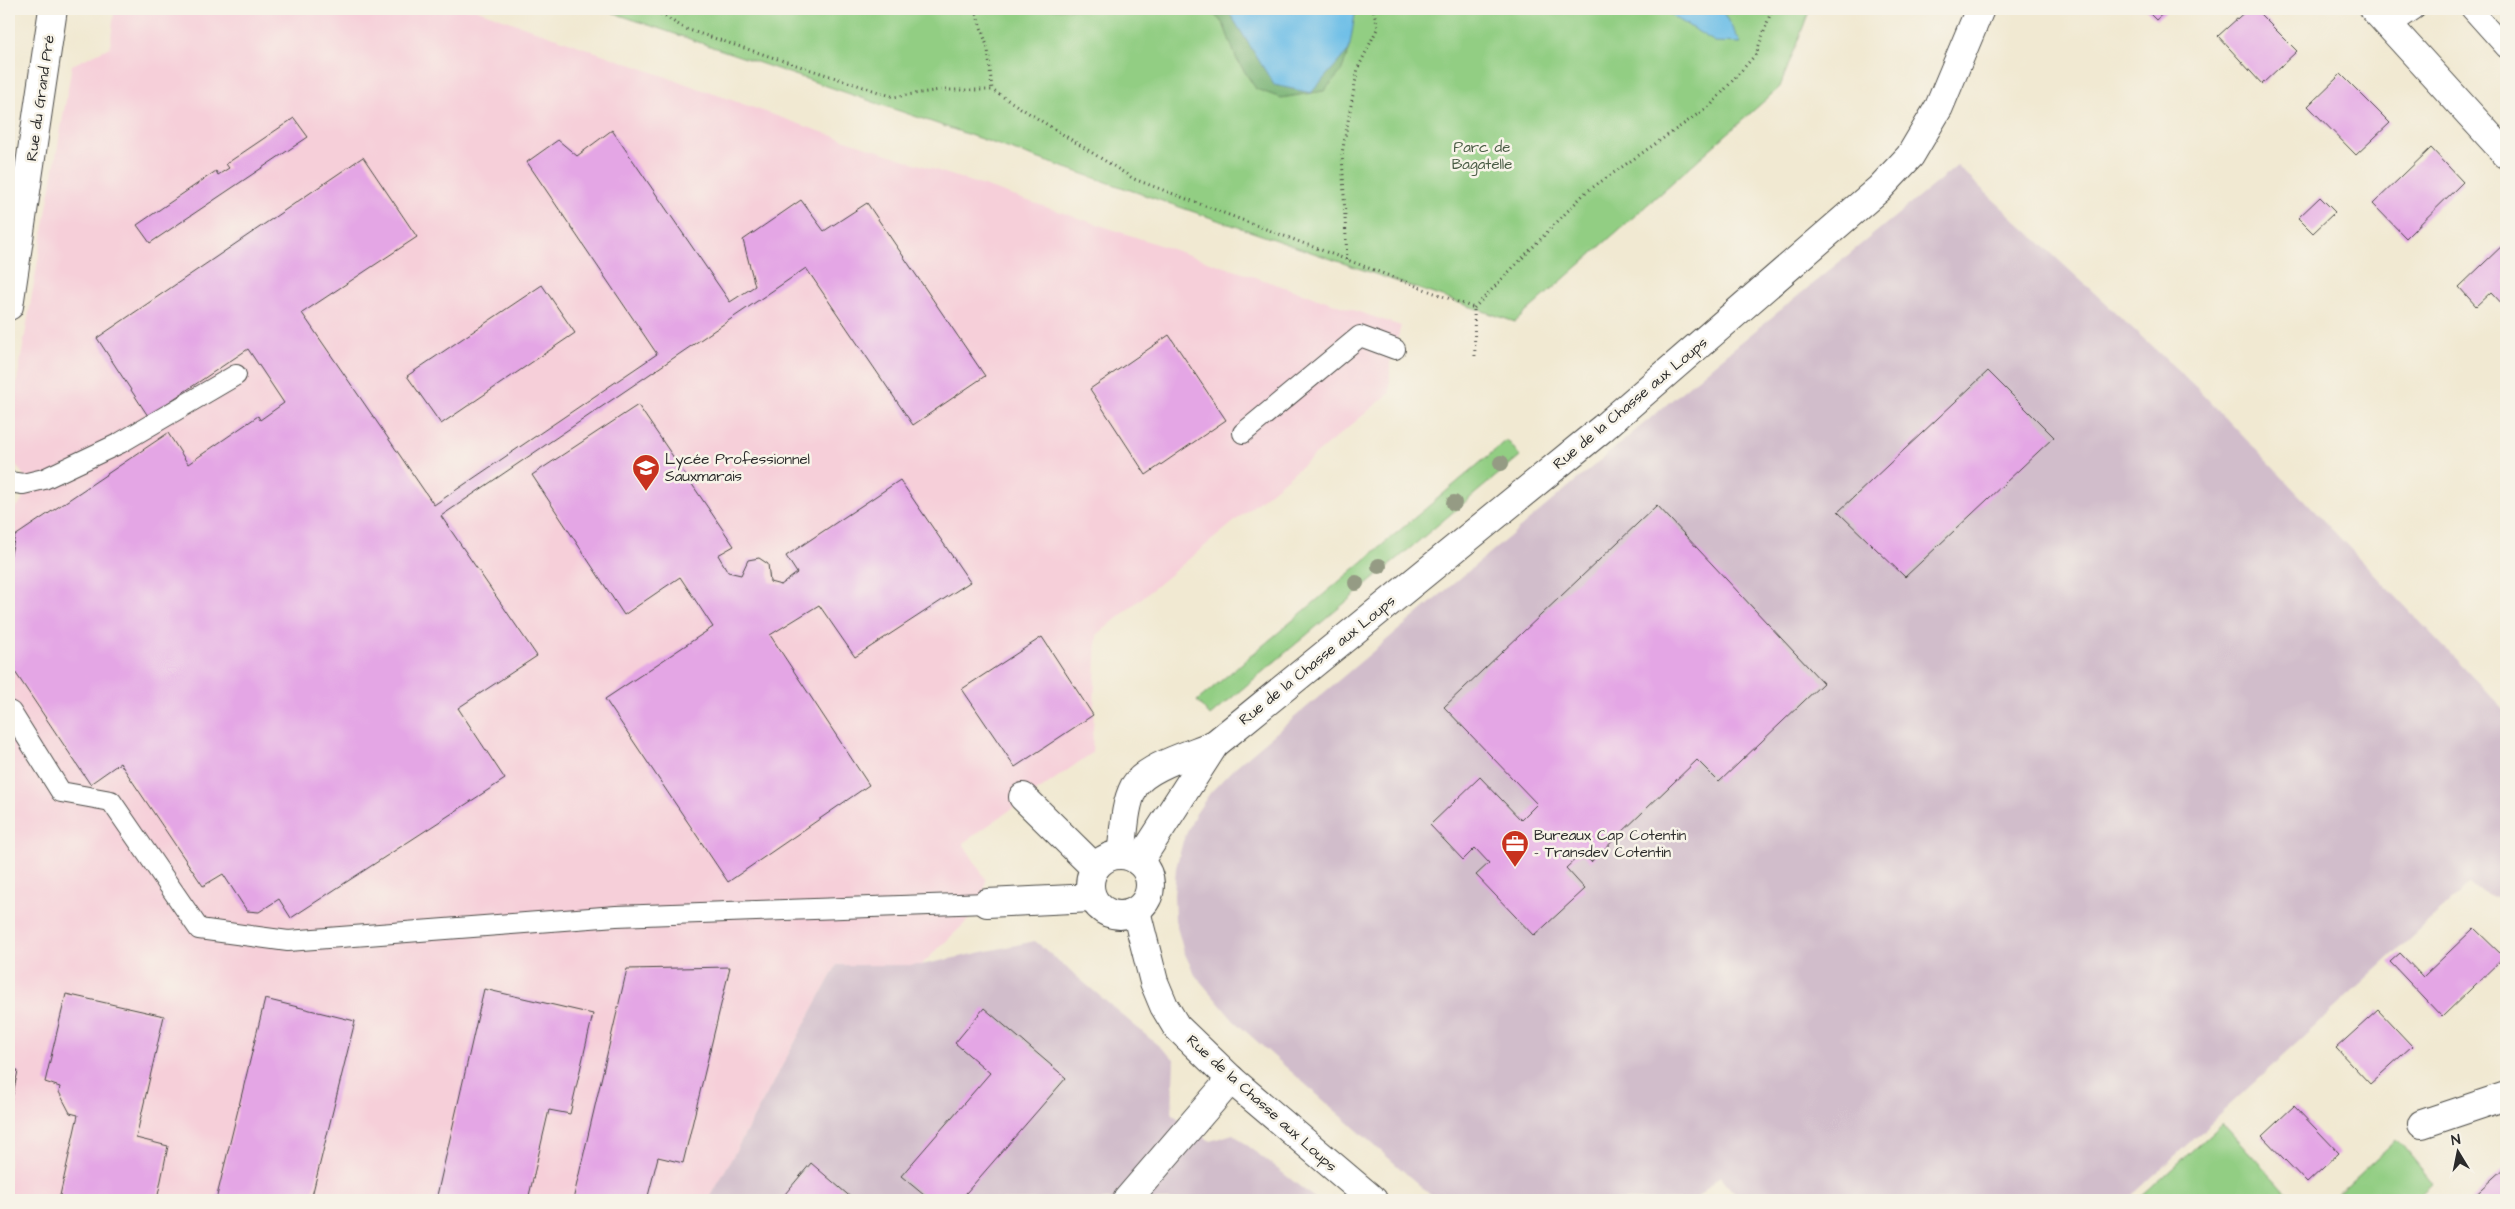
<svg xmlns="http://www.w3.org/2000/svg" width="2515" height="1209" font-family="'Architects Daughter',sans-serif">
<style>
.built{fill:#f6cfd9}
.industrial{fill:#d1bdcb}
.green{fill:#92ce83;stroke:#5e7c57}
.forest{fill:#75b171;stroke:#506e4e}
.water{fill:#6cbee7;stroke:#4c7489}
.building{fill:#e4a6e5}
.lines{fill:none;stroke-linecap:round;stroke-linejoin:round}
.lane-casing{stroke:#494844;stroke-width:22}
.street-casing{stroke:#494844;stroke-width:30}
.secondary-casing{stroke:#494844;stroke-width:30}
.path{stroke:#494844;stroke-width:3;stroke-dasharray:1 4;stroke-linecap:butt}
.lane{stroke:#fff;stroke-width:20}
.street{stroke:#fff;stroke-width:28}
.secondary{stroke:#fff;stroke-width:28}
.tree{fill:#959b84}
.labels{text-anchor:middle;stroke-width:5;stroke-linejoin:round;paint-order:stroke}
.street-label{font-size:15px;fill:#2b2b2b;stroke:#f7f3e8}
.park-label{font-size:15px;fill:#4a5c45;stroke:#f7f3e8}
.poi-label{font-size:15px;fill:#2b2b2b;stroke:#f7f3e8;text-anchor:start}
</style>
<rect width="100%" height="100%" fill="#f7f3e8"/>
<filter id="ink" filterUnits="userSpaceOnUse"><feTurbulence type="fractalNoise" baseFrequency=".02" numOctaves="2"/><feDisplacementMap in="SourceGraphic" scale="10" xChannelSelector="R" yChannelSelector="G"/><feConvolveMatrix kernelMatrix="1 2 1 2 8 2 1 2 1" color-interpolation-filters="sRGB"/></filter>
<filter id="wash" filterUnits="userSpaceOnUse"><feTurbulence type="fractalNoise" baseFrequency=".0096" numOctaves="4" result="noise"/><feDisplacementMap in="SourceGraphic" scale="20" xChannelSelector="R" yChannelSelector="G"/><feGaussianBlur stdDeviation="1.12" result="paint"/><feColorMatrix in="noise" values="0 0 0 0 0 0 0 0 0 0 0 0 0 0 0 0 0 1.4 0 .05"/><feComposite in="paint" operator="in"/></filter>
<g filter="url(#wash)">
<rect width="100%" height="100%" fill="#f1e9d2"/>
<polygon class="built" points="111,9 475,9 819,131 1401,326 1390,363 1390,393 1097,635 1092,753 963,843 986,880 981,908 921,965 837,965 709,1200 9,1200 9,515 22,501 24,476 9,455 9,427 72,65 110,47 114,13"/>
<g class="industrial">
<polygon points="1957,166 2197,388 2506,712 2506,901 2468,885 2127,1200 1742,1200 1720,1176 1694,1200 1436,1200 1234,1021 1195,975 1184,952 1175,920 1174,895 1176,868 1183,841 1195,815 1210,793 1233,769 1729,352"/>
<polygon points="1035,941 1174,1059 1172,1114 1210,1141 1233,1134 1317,1200 709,1200 837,965 921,965"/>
</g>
<g class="green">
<polygon points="602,9 1810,9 1780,87 1515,322"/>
<polygon points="1507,440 1520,456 1210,716 1197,701"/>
<polygon points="2222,1123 2293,1200 2138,1200"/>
<polygon points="2397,1139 2433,1183 2414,1200 2331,1200"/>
</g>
<polygon class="forest" points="1208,9 1351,9 1349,50 1341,72 1324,91 1281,98 1256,89 1237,60 1223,23"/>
<g class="water">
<polygon points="1223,9 1356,9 1349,50 1311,93 1274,85 1232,17"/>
<polygon points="1661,9 1721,9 1741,43 1715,42"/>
</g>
<g id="blocks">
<g class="building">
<polygon points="2145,9 2168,9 2156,20"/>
<polygon points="2248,9 2255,9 2297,51 2262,84 2218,36"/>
<polygon points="2341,74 2390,123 2356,155 2308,106"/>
<polygon points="294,118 308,137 150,243 137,225 216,171 218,175 229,168 226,164"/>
<polygon points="612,130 730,302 755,286 743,240 801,200 824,231 867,203 985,376 913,425 806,268 441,516 537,656 458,708 505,779 291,918 279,899 259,912 247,911 223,874 203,886 120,763 90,784 9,663 9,562 15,536 168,433 188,464 258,416 260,420 284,403 248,349 148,416 97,338 363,157 417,237 302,313 434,505 657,354 527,162 558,140 577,156"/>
<polygon points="2431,148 2463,182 2406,238 2373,204"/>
<polygon points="2320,197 2335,212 2313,233 2298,218"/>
<polygon points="2506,242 2506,308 2491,292 2476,306 2459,287"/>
<polygon points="542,285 575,333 441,424 407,376"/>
<polygon points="1169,335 1226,420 1146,475 1090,389"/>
<polygon points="1988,371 2054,437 1905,577 1838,512"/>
<polygon points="638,405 734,546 718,555 728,572 741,575 748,560 759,558 768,564 770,582 781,585 797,573 786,556 900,480 970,582 855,657 819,605 770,635 869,785 728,882 605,699 713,627 680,577 624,615 532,475"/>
<polygon points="1657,505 1823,683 1719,782 1697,760 1591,862 1582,853 1566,868 1585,889 1534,936 1476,875 1489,863 1475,848 1463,860 1430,825 1480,777 1521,820 1537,804 1444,707"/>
<polygon points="1042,637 1093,715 1015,767 962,689"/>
<polygon points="2474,928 2504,957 2442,1017 2390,962 2400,953 2423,977"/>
<polygon points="730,967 683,1163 658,1157 647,1200 573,1200 627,969"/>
<polygon points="484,989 593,1014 570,1114 549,1110 528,1200 436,1200"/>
<polygon points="66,994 164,1016 136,1138 168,1146 157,1200 59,1200 78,1115 70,1113 59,1092 60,1087 45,1082"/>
<polygon points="265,999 355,1021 311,1200 216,1200"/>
<polygon points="984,1008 1066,1078 960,1200 930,1200 901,1176 990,1073 955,1043"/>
<polygon points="2378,1010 2412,1046 2370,1084 2336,1048"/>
<polygon points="9,1069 18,1071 10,1107 9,1107"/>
<polygon points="2294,1106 2339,1153 2307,1183 2262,1136"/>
<polygon points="811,1163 854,1200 780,1200"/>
<polygon points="2506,1167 2506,1200 2470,1200"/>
</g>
</g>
</g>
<g filter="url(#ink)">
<use href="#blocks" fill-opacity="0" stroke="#494844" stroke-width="1"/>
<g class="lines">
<defs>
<g id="lane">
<polyline points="2471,9 2506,48"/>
<polyline points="2390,26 2415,9"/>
<polyline points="1243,433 1360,336 1395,349"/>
<polyline points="9,482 23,484 44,479 120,443 236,375"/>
<polyline points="9,711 11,712 61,792 111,801 199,929 288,941 616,916 987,903"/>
</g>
<g id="street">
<polyline points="2374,9 2506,154"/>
<polyline points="1023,797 1095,868"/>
<path d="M1121,855C1124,835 1124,806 1134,787C1146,766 1193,754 1215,744L1603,428L1880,188L1910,156L1939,107L1980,9"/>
<circle cx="1120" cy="885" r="30"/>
<polyline points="1139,862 1215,744"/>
<polyline points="987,903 1092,898"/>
<polyline points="1136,911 1154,982 1164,1006 1176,1026 1233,1081 1373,1200"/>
<polyline points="2422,1124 2506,1096"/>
<polyline points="1127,1200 1231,1079"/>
</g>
<polyline id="secondary" points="9,306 53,9"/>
</defs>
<use href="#lane" class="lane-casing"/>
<use href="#street" class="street-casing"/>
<use href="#secondary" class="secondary-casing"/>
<g class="path">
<polyline points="652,9 686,29 894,97 940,90 992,90 1134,179 1474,308 1475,359"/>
<polyline points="975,9 988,49 992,90"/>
<polyline points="1347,260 1342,153 1358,68 1378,27 1373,9"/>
<polyline points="1474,308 1586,192 1711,105 1756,54 1772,9"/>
</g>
<use href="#lane" class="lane"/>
<use href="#street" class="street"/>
<use href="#secondary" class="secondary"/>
</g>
<g class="tree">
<circle cx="1501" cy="463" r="8"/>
<circle cx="1454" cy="503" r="8"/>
<circle cx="1379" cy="566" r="8"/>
<circle cx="1356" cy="583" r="8"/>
</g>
</g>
<defs>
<symbol id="school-pin" viewBox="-11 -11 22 30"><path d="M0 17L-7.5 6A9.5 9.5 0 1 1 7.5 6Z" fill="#c8321e" stroke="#f7f3e8"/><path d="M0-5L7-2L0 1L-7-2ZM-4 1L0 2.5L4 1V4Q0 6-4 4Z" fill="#fff"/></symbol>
<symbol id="office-pin" viewBox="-11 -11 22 30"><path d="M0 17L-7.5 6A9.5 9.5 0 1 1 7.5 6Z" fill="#c8321e" stroke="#f7f3e8"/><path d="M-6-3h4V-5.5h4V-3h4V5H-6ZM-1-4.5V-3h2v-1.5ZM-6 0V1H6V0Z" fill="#fff"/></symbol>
</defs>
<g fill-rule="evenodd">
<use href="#school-pin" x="630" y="452" width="32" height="43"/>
<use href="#office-pin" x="1499" y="828" width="32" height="43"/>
</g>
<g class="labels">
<g class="street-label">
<text transform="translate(40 98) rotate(-82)" y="5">Rue du Grand Pré</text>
<text transform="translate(1630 403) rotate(-40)" y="5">Rue de la Chasse aux Loups</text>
<text transform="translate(1317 660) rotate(-39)" y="5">Rue de la Chasse aux Loups</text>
<text transform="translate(1262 1103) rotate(42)" y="5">Rue de la Chasse aux Loups</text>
</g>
<g class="park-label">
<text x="1482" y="152">Parc de<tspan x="1482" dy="17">Bagatelle</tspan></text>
</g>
<g class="poi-label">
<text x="665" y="464">Lycée Professionnel<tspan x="665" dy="17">Sauxmarais</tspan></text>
<text x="1534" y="840">Bureaux Cap Cotentin<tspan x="1534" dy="17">- Transdev Cotentin</tspan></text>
</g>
</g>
<rect width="2515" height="1209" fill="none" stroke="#f7f3e8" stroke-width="30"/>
<g transform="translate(2458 1152) rotate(350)" stroke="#f7f3e8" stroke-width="4" paint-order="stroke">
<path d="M0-4L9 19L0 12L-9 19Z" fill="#2b2b2b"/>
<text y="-8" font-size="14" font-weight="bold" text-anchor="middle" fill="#2b2b2b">N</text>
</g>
</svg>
